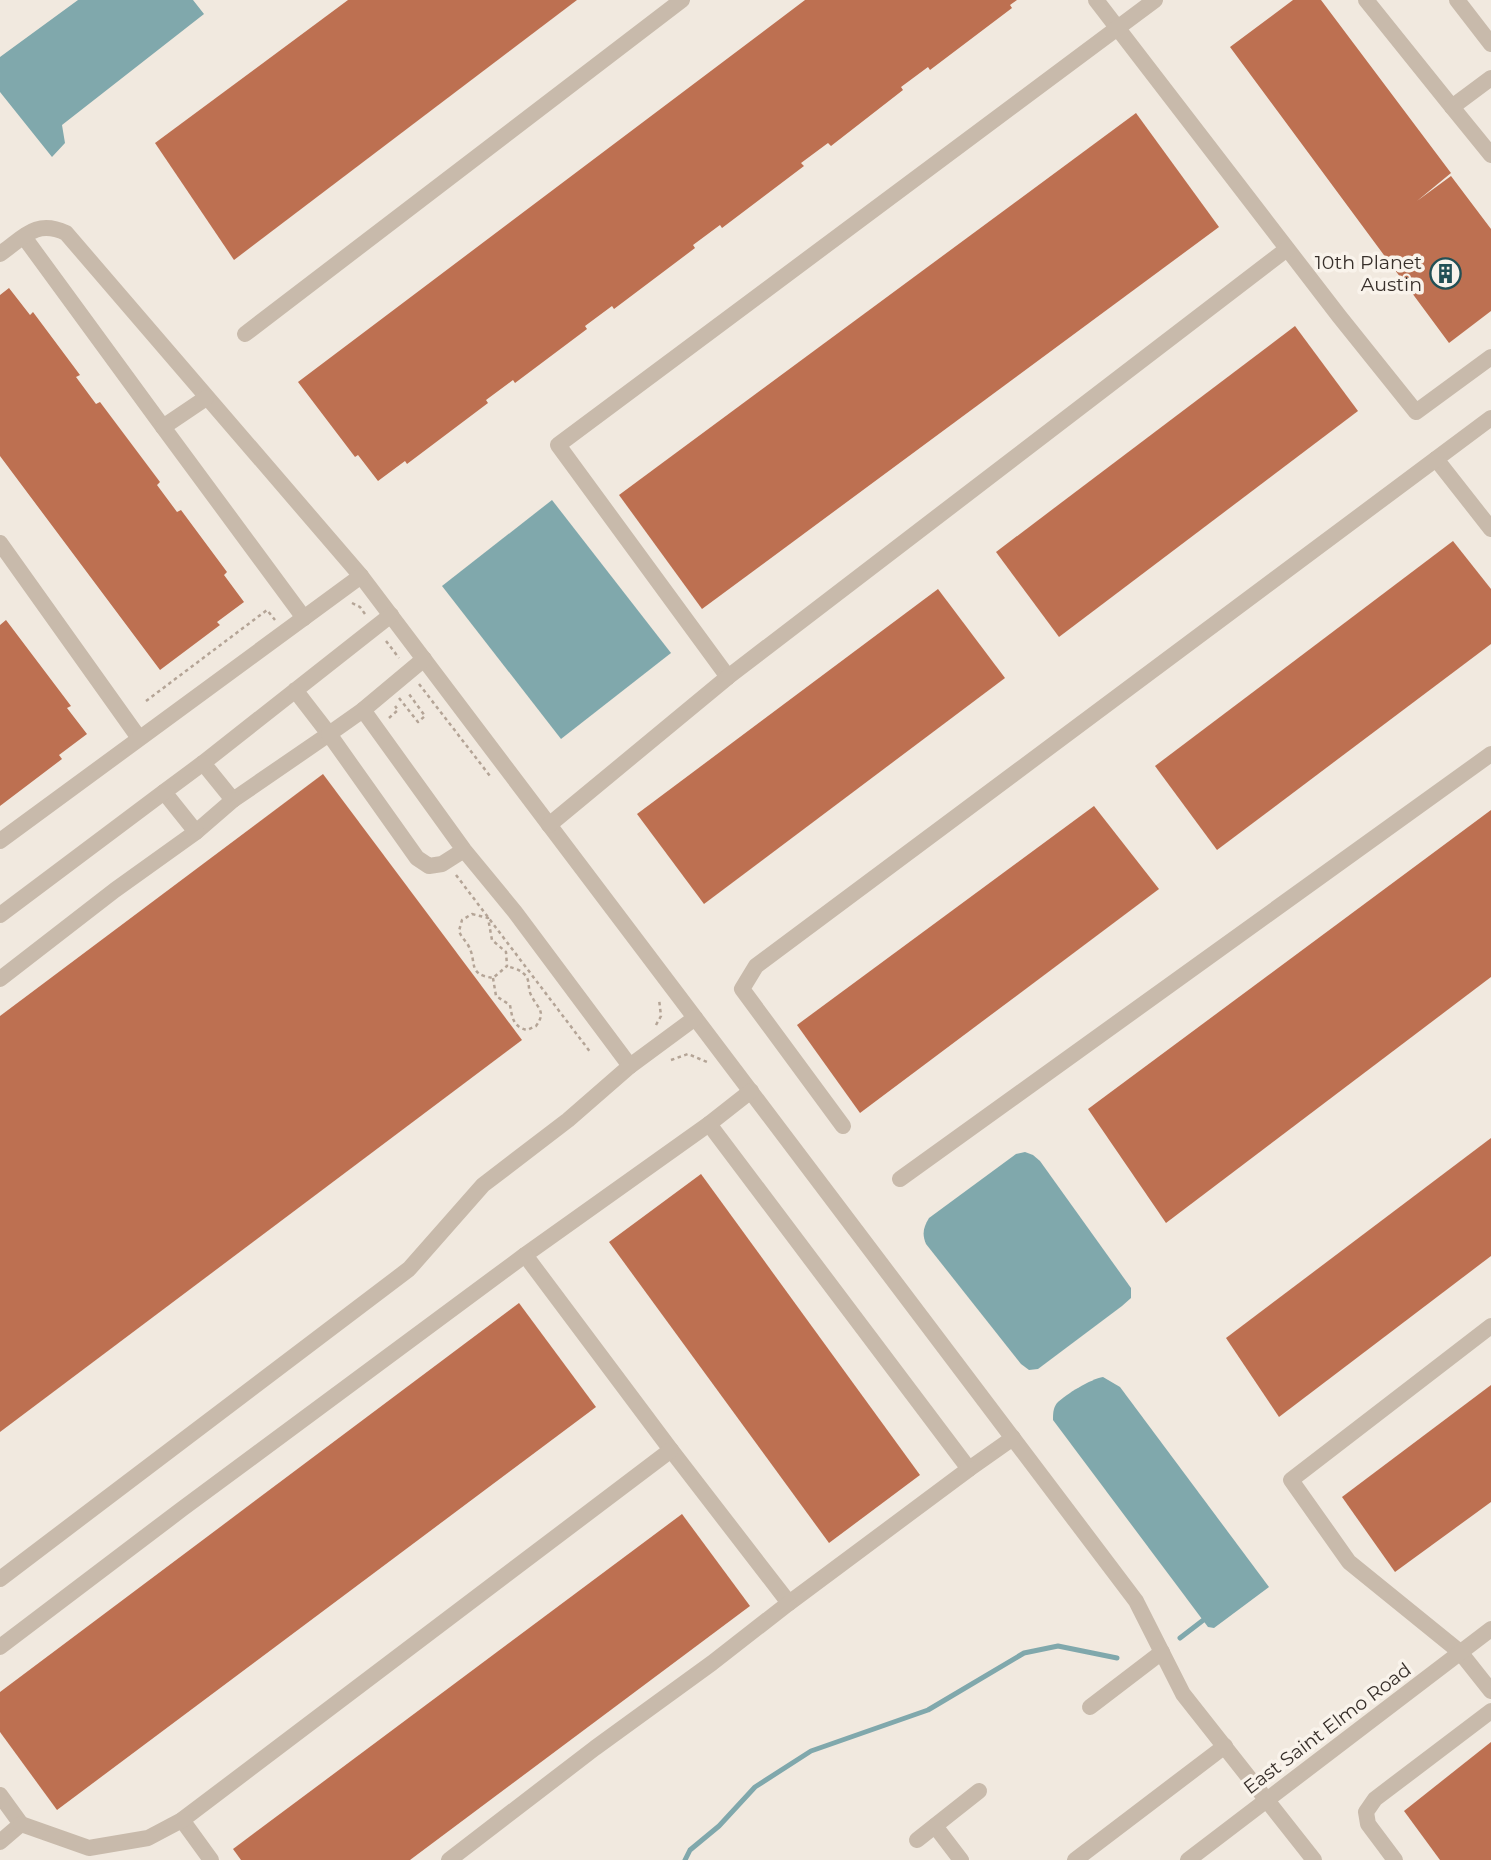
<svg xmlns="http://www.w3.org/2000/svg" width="1491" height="1860" font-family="Montserrat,sans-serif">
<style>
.water{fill:#80a8ac}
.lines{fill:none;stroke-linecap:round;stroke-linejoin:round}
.stream{stroke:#80a8ac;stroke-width:5}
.building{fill:#bd7051}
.path{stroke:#b4a496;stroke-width:2.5;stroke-dasharray:3.5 3.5;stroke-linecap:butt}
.minor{stroke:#c8baab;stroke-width:16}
.labels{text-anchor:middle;stroke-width:7;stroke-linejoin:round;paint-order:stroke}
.poi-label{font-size:19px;fill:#372f2a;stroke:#f9f3eb;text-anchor:end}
.street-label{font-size:19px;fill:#372f2a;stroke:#f9f3eb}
</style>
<rect width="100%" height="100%" fill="#f1e9df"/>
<g class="water">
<polygon points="78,0 193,0 204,14 62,125 65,143 52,157 0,92 0,57"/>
<polygon points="552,500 671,653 561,739 442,586"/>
<path d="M1025,1152L1033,1155L1040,1161L1131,1288V1298L1122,1306L1038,1369L1029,1370L1021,1364L926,1244C922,1234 923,1228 929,1218L1016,1154Z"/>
<path d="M1103,1377L1120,1387L1269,1587L1214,1628L1208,1627L1053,1420C1053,1414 1053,1408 1057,1403C1066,1394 1091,1379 1103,1377Z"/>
</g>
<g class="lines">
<g class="stream">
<polyline points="1180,1638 1206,1618"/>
<polyline points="685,1860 690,1850 719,1826 755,1787 811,1751 928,1710 1024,1653 1058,1646 1117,1658"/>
</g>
</g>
<g class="building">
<polygon points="348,0 577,0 234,260 155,143"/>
<polygon points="805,0 1017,0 1010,5 1012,8 930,70 928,67 901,87 903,90 831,146 828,143 801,163 804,166 722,228 720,225 693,245 695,248 614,309 612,306 585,326 587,329 515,383 513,380 486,400 488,403 407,464 405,461 378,481 358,455 355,457 298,382"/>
<polygon points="1293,0 1321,0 1451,173 1417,201 1451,176 1491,229 1491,311 1449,343 1230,47"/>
<polygon points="1136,113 1219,227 702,609 619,495"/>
<polygon points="9,288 30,315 33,312 80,375 76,377 96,404 100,402 160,482 157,485 177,512 181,510 227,572 224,575 244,602 217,622 220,625 160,670 0,456 0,295"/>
<polygon points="1295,326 1358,411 1059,637 996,552"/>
<polygon points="1453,541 1491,589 1491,644 1217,850 1155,766"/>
<polygon points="938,589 1005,678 704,904 637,814"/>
<polygon points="6,620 71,706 67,708 87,734 59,755 62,759 0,806 0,625"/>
<polygon points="323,774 522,1040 0,1432 0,1016"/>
<polygon points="1094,806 1159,889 860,1113 797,1025"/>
<polygon points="1491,810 1491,977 1166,1223 1088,1109"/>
<polygon points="1491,1138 1491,1256 1279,1417 1226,1338"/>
<polygon points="701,1174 920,1475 829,1543 609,1242"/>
<polygon points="519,1303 596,1407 57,1810 0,1732 0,1692"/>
<polygon points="1491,1385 1491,1502 1395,1572 1342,1497"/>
<polygon points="682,1514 750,1606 410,1860 241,1860 233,1849"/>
<polygon points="1491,1742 1491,1860 1440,1860 1404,1811"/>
</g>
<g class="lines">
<g class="path">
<polyline points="352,603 360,607 365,614"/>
<polyline points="386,641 399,658"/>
<polyline points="419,684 490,776"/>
<polyline points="399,698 418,722 425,716 409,694"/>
<polyline points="146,701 267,610 275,620"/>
<polyline points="389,718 398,710 395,706"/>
<polyline points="456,875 591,1053"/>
<path d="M472,914L488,918L492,940L506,952L507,966L493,978C466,974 478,962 468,945C465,940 461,937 459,931L462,920Z"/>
<path d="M493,978L496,996L510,1005C512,1017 513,1027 527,1030L536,1026C547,1011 537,1008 531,995C527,987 531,979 523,973C519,969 512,968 507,966"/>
<polyline points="656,1025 661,1016 659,999"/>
<polyline points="671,1060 688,1054 707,1062"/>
</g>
<g class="minor">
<polyline points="1096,0 1339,316 1416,412 1491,357"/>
<polyline points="1366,0 1452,107"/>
<polyline points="1457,0 1491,44"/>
<polyline points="1491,78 1452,107 1491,155"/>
<polyline points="24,237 163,427"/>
<path d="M0,254C24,237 36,219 66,233L361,576L1136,1601L1183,1694L1314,1860"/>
<polyline points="245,334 682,0"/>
<polyline points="206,398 163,427 304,618"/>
<polyline points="1491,418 1436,459 1491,529"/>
<polyline points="0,543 139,738"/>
<polyline points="728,677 558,445 1155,0"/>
<polyline points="295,690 329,734 233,800 203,763 391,615"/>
<polyline points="363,710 424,659"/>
<polyline points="203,763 164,792 196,832 233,800"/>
<polyline points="549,825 728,677 1287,249"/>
<polyline points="0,841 361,576"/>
<polyline points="464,850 442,864 429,866 417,858 329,734 363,710 464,850 515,912 630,1066"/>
<polyline points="0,915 164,792"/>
<polyline points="0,979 115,890 196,832"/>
<polyline points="751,1091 709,1124 969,1469 1013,1438"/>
<polyline points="709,1124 525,1255 671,1450 789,1603 969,1469"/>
<polyline points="843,1126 742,989 756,966 1436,459"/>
<polyline points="900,1179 1491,754"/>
<polyline points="1491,1326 1291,1480 1349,1562 1460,1652 1491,1691"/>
<polyline points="0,1579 409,1269 483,1185 568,1120 630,1066 695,1018"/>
<polyline points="0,1647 182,1509 525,1255"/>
<polyline points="1090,1707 1162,1652"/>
<polyline points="0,1795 21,1824 0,1842"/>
<polyline points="182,1820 211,1860"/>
<polyline points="21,1824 89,1848 148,1838 182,1820 671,1450"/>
<polyline points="935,1826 961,1860"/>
<polyline points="917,1840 979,1791"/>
<polyline points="449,1860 595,1748 712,1663 789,1603"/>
<polyline points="1075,1860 1225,1746"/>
<polyline points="1188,1860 1491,1629"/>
<polyline points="1395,1860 1368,1824 1366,1812 1375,1799 1491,1711"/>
</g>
</g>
<defs>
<symbol id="building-ring" viewBox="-11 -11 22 22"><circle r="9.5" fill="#f9f3eb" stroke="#225055" stroke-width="1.5"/><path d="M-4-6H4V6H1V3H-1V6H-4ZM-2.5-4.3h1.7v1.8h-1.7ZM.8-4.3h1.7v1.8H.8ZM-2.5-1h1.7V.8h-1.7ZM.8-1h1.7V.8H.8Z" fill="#225055"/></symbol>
</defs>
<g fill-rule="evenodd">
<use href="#building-ring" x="1428" y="256" width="35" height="35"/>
</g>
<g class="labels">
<g class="poi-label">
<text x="1422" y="269">10th Planet<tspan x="1422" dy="22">Austin</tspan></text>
</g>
<g class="street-label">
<text transform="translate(1327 1728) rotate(-37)" y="7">East Saint Elmo Road</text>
</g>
</g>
</svg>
